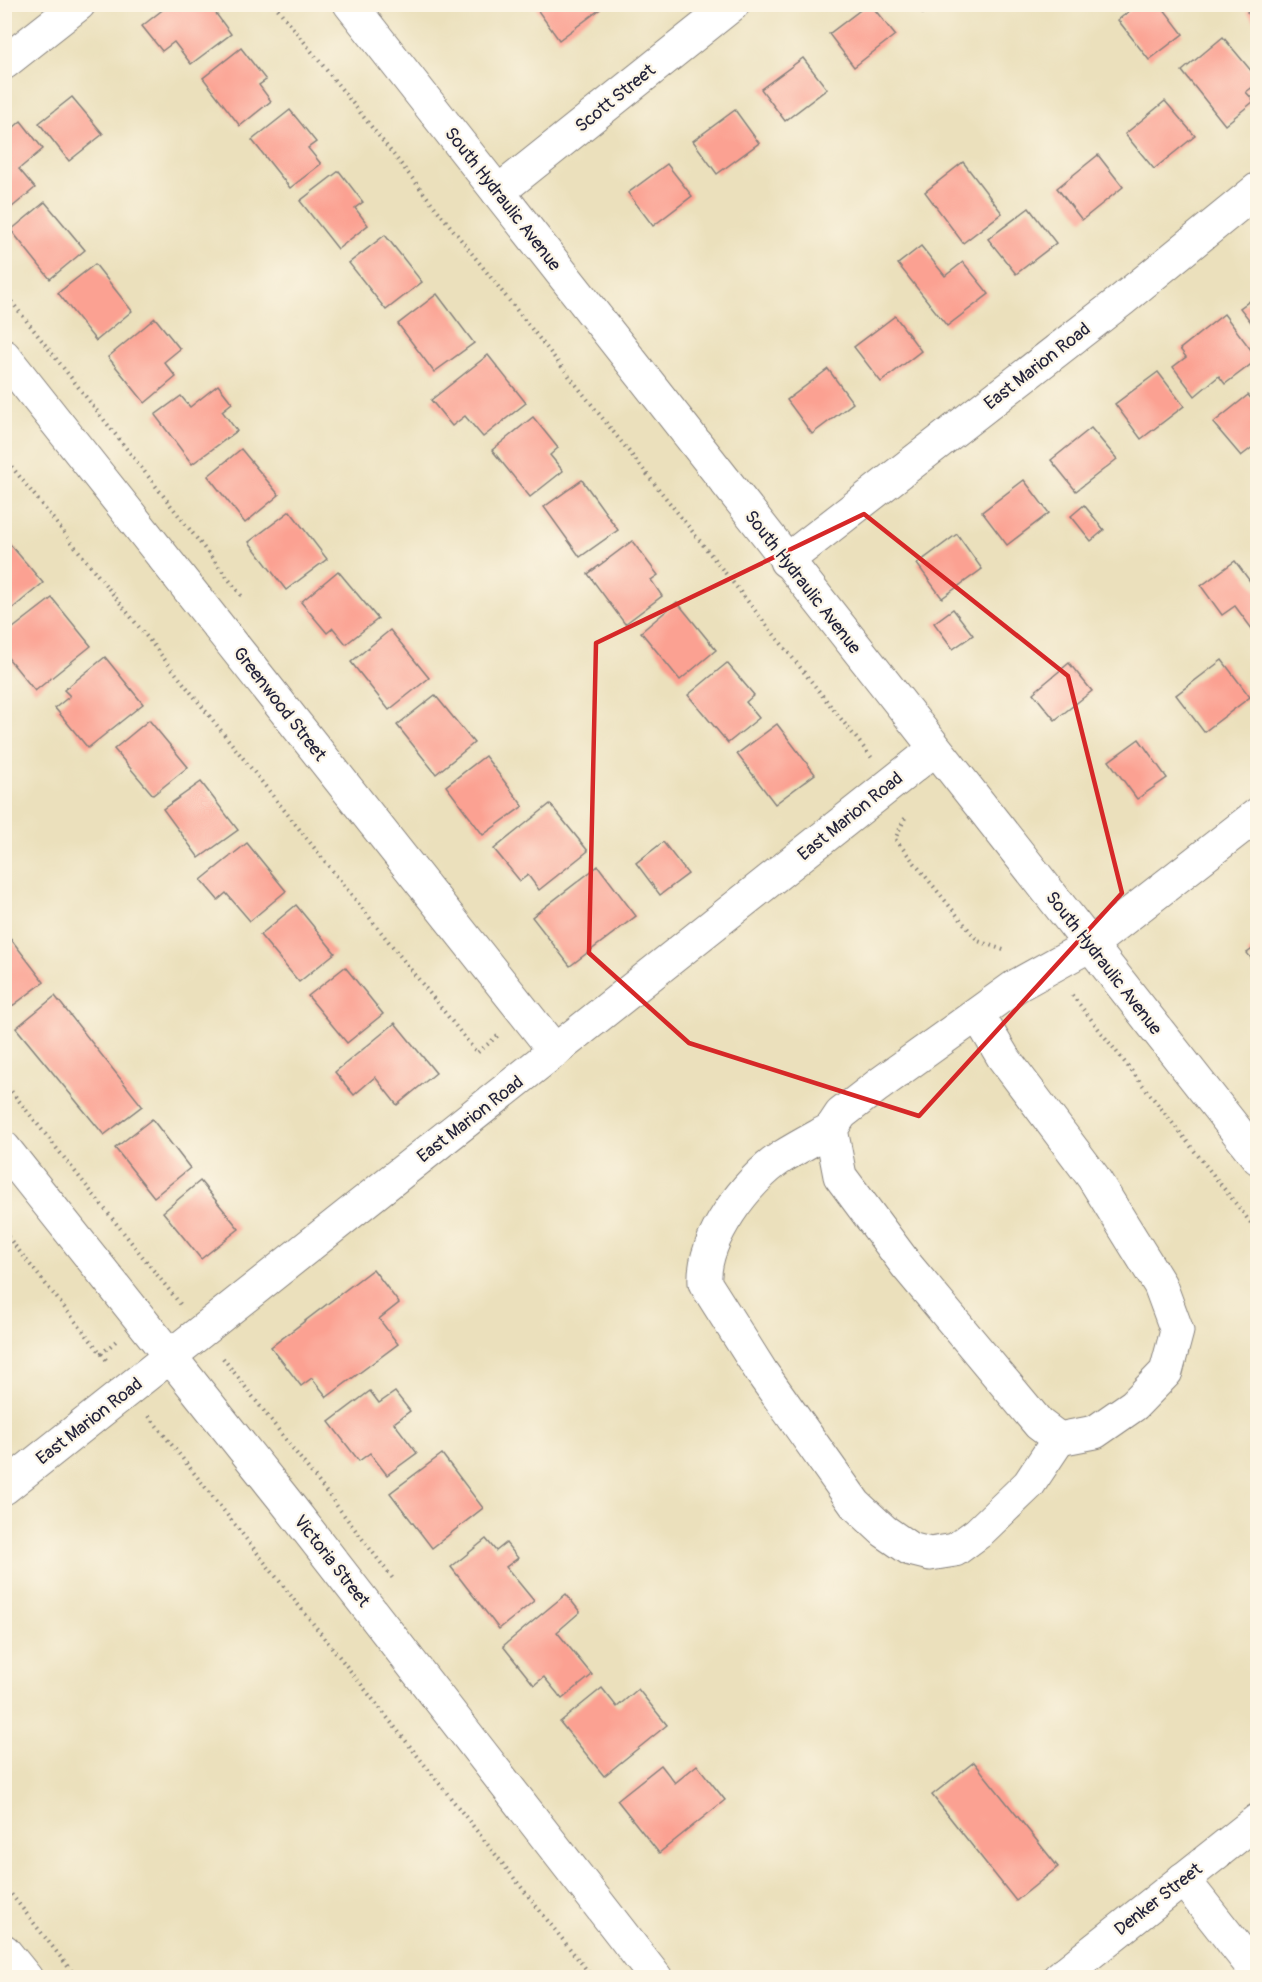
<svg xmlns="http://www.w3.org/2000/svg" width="1262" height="1982" font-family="Pangolin,sans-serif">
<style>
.building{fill:#fba192}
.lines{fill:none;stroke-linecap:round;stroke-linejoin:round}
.minor-casing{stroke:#86817c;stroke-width:35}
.path{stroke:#86817c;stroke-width:4;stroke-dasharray:1.5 4.5;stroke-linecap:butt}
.minor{stroke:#fff;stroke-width:33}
.marked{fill:none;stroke:#d62828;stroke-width:4.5;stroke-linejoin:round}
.labels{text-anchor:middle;stroke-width:4.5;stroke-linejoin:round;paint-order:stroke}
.street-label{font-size:18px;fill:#22223b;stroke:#fcf5e5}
</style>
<rect width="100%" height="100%" fill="#fcf5e5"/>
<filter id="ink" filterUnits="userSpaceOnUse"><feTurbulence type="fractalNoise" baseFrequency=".0167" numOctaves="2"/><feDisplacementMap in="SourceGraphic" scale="12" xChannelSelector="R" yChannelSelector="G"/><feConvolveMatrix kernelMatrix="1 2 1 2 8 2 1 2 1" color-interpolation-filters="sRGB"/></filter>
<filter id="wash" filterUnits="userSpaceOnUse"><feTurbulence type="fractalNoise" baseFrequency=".008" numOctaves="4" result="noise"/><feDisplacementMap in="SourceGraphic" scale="24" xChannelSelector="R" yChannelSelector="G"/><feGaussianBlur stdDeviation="1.35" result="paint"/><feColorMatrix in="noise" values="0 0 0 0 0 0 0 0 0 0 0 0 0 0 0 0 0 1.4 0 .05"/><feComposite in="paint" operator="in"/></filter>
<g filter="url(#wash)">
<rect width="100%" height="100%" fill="#ebe0bc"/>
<g id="blocks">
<g class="building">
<polygon points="170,4 209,4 231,34 191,64 174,42 162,51 142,26"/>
<polygon points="541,4 607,4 559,40 536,8"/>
<polygon points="916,4 936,4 923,14"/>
<polygon points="1138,4 1160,4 1183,34 1149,60 1118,20"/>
<polygon points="1256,4 1258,4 1258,25 1247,12"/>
<polygon points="867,5 871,5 895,35 854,67 829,34"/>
<polygon points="1223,37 1258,79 1258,83 1246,92 1254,101 1225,125 1182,71"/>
<polygon points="241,48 266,80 259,85 271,101 240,126 203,78"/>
<polygon points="803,58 827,89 785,121 761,89"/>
<polygon points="72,97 103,134 69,161 39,123"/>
<polygon points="1165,101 1195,136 1154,169 1125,134"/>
<polygon points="290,110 316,142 308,148 321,164 290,188 252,140"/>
<polygon points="735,110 759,143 717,174 693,141"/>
<polygon points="21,121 43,149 19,169 35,188 5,213 5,135"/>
<polygon points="1098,155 1123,187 1082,220 1057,188"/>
<polygon points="963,162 1002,213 963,243 925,192"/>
<polygon points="667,164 692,196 653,226 628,193"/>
<polygon points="339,171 363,202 355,208 368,225 338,249 300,201"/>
<polygon points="45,202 85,250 50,279 11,230"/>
<polygon points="1029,208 1056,243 1016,274 988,239"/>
<polygon points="385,235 422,282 386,310 349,263"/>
<polygon points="921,246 945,276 963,262 989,294 947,326 898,264"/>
<polygon points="95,264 132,311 96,341 58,293"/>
<polygon points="437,294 474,343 434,372 398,324"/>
<polygon points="1258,295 1258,331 1240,308"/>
<polygon points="1224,314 1258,359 1225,384 1219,376 1195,396 1173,367 1186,357 1180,349"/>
<polygon points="895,316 921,351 881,382 854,347"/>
<polygon points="155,318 180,349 164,362 176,377 145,403 108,357"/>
<polygon points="488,355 526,403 483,437 465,416 452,426 431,400"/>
<polygon points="828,369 853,403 812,434 787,400"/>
<polygon points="1158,372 1184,406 1141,439 1115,404"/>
<polygon points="218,385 232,403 222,411 237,431 192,464 155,415 181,396 190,407"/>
<polygon points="1248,395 1258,406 1258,421 1254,424 1258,428 1258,443 1241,456 1213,423"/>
<polygon points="533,417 558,448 550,455 563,471 530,497 492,450"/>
<polygon points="1091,428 1117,459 1076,491 1051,460"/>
<polygon points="241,449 279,495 245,523 208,476"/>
<polygon points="582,480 618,530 580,557 544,507"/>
<polygon points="1024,480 1049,513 1007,545 982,512"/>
<polygon points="1084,505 1104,530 1091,541 1071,516"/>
<polygon points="290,511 327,559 286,590 249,542"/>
<polygon points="957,534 982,569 942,598 917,564"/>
<polygon points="4,537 43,583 7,613 4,610"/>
<polygon points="632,541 658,575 651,580 662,596 625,624 588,574"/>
<polygon points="1235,561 1258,592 1258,637 1235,606 1222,615 1201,586"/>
<polygon points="338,571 378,619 346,644 333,628 327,633 301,602"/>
<polygon points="52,598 91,646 35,691 4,653 4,635"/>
<polygon points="677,602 716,650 680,680 641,632"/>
<polygon points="953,609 973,635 953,649 934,623"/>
<polygon points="390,630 429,678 389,710 351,662"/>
<polygon points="105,657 143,704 88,748 55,708 70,696 64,690"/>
<polygon points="1222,660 1250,697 1204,732 1176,695"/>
<polygon points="727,663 754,695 746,702 759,718 728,743 688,695"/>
<polygon points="1069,663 1092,691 1055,720 1033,693"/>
<polygon points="435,695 474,743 436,774 397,725"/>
<polygon points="149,720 188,767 153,795 114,749"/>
<polygon points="777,724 815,774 775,804 737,754"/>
<polygon points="1139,739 1167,778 1137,799 1109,761"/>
<polygon points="485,756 523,806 483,835 446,786"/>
<polygon points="201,782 238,830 199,858 163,809"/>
<polygon points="550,804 588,851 539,890 528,875 520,881 494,849"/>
<polygon points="663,842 688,874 660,895 636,863"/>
<polygon points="247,843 286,891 250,921 226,893 218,900 201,880"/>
<polygon points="598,866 636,916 570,966 532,917"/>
<polygon points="296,905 335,953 299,982 260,935"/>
<polygon points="7,934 44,982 7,1010 4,1007 4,936"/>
<polygon points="1258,945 1258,967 1247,953"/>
<polygon points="345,967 383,1014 347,1043 308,996"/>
<polygon points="55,996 142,1106 104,1135 16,1028"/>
<polygon points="395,1023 436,1073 397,1105 375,1077 354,1095 335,1072"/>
<polygon points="152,1119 190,1168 154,1197 115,1148"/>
<polygon points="200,1181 239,1229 201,1259 163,1212"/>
<polygon points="373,1269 399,1303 379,1319 398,1344 327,1397 312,1378 301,1386 271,1347"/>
<polygon points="370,1391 379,1403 395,1392 410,1411 394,1423 417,1453 387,1475 370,1453 359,1461 329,1422"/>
<polygon points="442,1454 483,1508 432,1548 390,1493"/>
<polygon points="486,1539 496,1551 506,1543 518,1558 506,1567 534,1601 499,1629 451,1567"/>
<polygon points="566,1594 580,1612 557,1632 592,1675 562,1699 544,1677 534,1685 503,1646"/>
<polygon points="602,1688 617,1707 638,1689 667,1725 604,1776 560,1722"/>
<polygon points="974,1762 1058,1867 1016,1901 932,1795"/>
<polygon points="661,1765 675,1783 697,1765 725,1800 659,1853 617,1800"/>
</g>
</g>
</g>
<g filter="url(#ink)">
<use href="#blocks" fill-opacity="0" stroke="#86817c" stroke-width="1.5"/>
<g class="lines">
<defs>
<g id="minor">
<polyline points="350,4 1258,1158"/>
<polyline points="4,63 79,4"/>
<polyline points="498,192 733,4"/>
<polyline points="4,356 555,1051"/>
<polyline points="786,561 1122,300 1258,189"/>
<polyline points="978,1015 1003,1057 1093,1177 1160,1285 1177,1331 1166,1372 1134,1405 1095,1432 1059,1439 1039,1424 907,1266 840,1176 831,1129 841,1114 877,1086 1016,986 1090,945 1258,814"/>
<path d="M831,1129C815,1138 798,1147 782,1157C747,1180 702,1239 705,1283L762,1373L855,1504L884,1531L910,1549L930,1554L955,1550L978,1533L1029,1484L1059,1439"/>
<polyline points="4,1148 286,1502 656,1978"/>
<polyline points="4,1488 935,749"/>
<polyline points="1183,1879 1258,1974"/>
<polyline points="4,1951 26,1978"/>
<polyline points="1059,1978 1258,1820"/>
</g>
</defs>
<use href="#minor" class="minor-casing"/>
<g class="path">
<polyline points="274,4 872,758"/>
<polyline points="4,292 244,599"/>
<polyline points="4,457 477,1053 500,1034"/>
<polyline points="905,818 895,839 978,941 1006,951"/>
<polyline points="1072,995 1258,1232"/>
<polyline points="4,1082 181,1305"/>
<polyline points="4,1232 108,1362"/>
<polyline points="101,1354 116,1341"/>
<polyline points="223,1358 394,1580"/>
<polyline points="149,1416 593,1978"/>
<polyline points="4,1885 77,1978"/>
</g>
<use href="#minor" class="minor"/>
</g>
</g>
<path class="marked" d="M864,514L1068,676L1122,893L919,1116L689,1043L589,953L596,643Z"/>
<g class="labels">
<g class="street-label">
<text transform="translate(615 98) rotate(-39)" y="6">Scott Street</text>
<text transform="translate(503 199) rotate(52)" y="6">South Hydraulic Avenue</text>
<text transform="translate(1037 366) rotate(-38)" y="6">East Marion Road</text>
<text transform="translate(803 582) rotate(52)" y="6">South Hydraulic Avenue</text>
<text transform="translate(280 704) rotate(52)" y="6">Greenwood Street</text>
<text transform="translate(850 816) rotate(-39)" y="6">East Marion Road</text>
<text transform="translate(1104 963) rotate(52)" y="6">South Hydraulic Avenue</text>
<text transform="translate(470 1119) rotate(-38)" y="6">East Marion Road</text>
<text transform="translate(89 1421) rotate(-38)" y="6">East Marion Road</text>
<text transform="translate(332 1561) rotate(52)" y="6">Victoria Street</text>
<text transform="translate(1158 1899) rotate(-38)" y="6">Denker Street</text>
</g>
</g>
<rect width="1262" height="1982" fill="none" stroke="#fcf5e5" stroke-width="24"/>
</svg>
